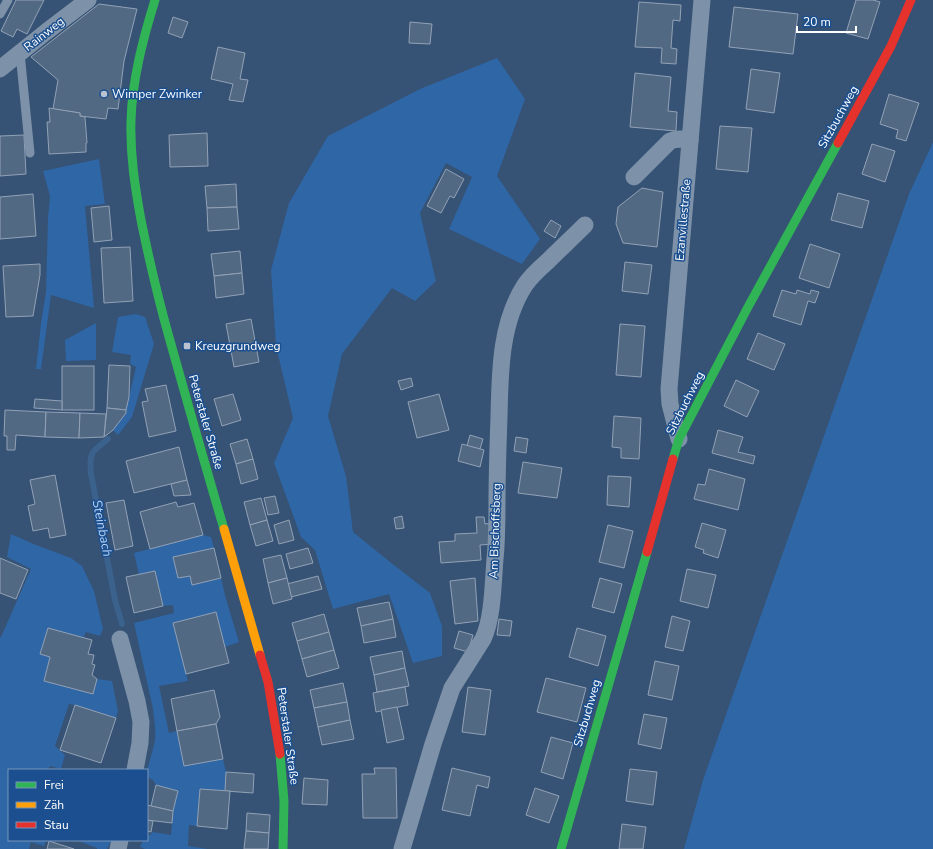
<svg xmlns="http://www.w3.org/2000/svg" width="933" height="849" font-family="'Nunito Sans',sans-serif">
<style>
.green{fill:#2f66a5}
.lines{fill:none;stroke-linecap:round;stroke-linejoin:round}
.stream{stroke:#3b618d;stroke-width:6}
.building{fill:#526984;stroke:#92a2b6}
.lane{stroke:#7d92a8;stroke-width:9}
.street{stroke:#7d92a8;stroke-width:17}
.fast{stroke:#30b455;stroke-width:9}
.slow{stroke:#ff9f0a;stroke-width:9}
.jam{stroke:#e5322d;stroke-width:9}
.poi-dot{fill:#b9c2ce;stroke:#1b4f8f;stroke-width:1.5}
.labels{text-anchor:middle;stroke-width:3;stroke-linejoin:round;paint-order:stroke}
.street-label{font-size:12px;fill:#fff;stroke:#1b4f8f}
.poi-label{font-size:12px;fill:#fff;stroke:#1b4f8f;text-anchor:start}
.water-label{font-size:13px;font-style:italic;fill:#b5d3f5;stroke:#1b4f8f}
</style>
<rect width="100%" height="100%" fill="#365274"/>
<g class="green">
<polygon points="497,58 525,99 497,176 540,239 522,264 449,229 472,177 446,163 420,213 436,281 415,301 392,288 342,354 328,416 346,476 353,532 390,562 430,593 442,626 442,656 413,663 389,594 333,609 315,550 301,537 274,463 293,418 276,346 271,270 289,203 328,136 420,89"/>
<polygon points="933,142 933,849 684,849 703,780 909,194"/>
<polygon points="99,159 105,204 85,206 94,308 51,295 41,369 36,369 41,323 46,292 48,218 50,196 43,171"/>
<polygon points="136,314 145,317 154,344 132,417 118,435 113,430 126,413 126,410 136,367 130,364 131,355 112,352 118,317"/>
<polygon points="96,323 96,360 66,361 65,340"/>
<polygon points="11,534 36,545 71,558 82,566 94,591 103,629 100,636 86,632 83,638 48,628 40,654 50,657 44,681 93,694 97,679 112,681 118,711 116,718 75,705 69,704 55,746 65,755 61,769 50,766 48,770 9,770 9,840 46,840 44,846 31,842 29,849 0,849 0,637 1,637 31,569 7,557"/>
<path d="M203,535L211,537L214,548L173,557L178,578L190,576L192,585L221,578L226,599L239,642L225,647L216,612L173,623L186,674L188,681L159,686L169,733L177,731L184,766L223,759L226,772L225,791L200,789L197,826L189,825L188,846L208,849H145L140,847C142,843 142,840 147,840V837L153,832L171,835L173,811L178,791L156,785L153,780L147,777C147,764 153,753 155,740C156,730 154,719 153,709L134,623L174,613L173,605L163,606L155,571L139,575L134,553Z"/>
<polygon points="76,840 109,840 111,842 107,849 97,849 97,848"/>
</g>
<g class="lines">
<path class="stream" d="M108,439C91,453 89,451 91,474L115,600L122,624"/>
</g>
<g class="building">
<polygon points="16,0 44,0 27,34 17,29 13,37 1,31"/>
<polygon points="856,0 873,0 880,2 868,39 846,33"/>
<polygon points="639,2 681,5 680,21 673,20 671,48 677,49 676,64 661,63 662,48 635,47"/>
<polygon points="99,4 137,9 124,61 118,109 108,108 106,119 80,116 80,113 53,109 58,80 31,57"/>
<polygon points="734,7 798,14 793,54 729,47"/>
<polygon points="173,17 188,22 182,38 168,33"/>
<polygon points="410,22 432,24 430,44 409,43"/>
<polygon points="218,47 245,53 240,79 248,80 243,102 229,100 233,84 211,79"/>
<polygon points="751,69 780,73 774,113 746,109"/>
<polygon points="635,73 671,77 668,111 677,112 676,131 630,127"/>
<polygon points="889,94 919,103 906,141 896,138 898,130 880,124"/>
<polygon points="49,108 80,113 80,116 85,117 87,143 86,143 86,152 49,154 47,122 50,122"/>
<polygon points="720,126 752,128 748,172 716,169"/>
<polygon points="207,133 208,166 170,167 169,135"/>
<polygon points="24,135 26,174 0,176 0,136"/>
<polygon points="872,144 895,151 885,182 862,174"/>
<polygon points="446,169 464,179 454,198 450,196 441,213 427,206"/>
<polygon points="236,184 237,207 207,208 205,186"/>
<polygon points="642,188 663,192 657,247 623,243 616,224 618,207"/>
<polygon points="838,193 869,201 862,228 831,220"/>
<polygon points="33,194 36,236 0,239 0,197"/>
<polygon points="109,206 112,240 94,242 91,208"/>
<polygon points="237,207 239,229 208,231 207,208"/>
<polygon points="551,220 561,226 555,238 544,231"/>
<polygon points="810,244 840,254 829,288 799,278"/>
<polygon points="130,247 133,301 104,303 101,248"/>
<polygon points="240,251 242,273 214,276 211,254"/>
<polygon points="625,262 652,265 648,294 622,291"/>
<polygon points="40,264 40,275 33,316 6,317 3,266"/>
<polygon points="242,273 244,294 216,298 214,276"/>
<polygon points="782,290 796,294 797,290 810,294 811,290 819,292 815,303 808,301 801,325 773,316"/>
<polygon points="251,319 259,362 234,367 226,324"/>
<polygon points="620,324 645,326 641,377 616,375"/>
<polygon points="758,333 785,344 774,370 747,359"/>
<polygon points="109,365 130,366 129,397 126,410 107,408"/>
<rect x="62" y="366" width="32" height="44"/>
<polygon points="411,378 413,386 401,390 398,381"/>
<polygon points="736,380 759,391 747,417 724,406"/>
<polygon points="166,385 176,431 149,437 142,402 148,401 145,389"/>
<polygon points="233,394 241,420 222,426 214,399"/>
<polygon points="439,394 449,430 417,438 408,402"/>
<polygon points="35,399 62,401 62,410 34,408"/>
<polygon points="107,408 126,410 126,413 113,430 104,437"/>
<polygon points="5,410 46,412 45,437 16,435 15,450 7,450 7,436 4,436"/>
<polygon points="46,412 80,413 79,438 45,437"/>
<polygon points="80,413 106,414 104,437 79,438"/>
<polygon points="614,416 641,418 639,459 621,458 621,448 612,447"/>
<polygon points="718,430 743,437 738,452 755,456 753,464 712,453"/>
<polygon points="470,435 483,439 480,449 467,446"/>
<polygon points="516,437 528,439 526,453 514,451"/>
<polygon points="247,439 253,459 236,464 230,444"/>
<polygon points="462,444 484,450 480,467 458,461"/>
<polygon points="179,447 187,480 134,493 126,461"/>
<polygon points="253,459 258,479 241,484 236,464"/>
<polygon points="523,462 562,468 557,498 518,493"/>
<polygon points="709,469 745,479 738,510 694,499 698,484 705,485"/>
<polygon points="55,475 66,535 50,538 48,528 33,531 28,506 35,504 30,480"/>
<polygon points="608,476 631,477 629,507 607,505"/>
<polygon points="187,480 191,495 174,496 171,484"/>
<polygon points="275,496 279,513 268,515 264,498"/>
<polygon points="261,498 267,520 250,525 244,502"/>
<polygon points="124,500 133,546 115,550 106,503"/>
<polygon points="176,502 178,507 194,503 203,535 150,549 140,512"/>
<polygon points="402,516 404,528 396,529 394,518"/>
<polygon points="476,517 484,517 485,524 492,523 494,544 480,545 481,560 441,563 439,542 455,541 455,534 477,533"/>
<polygon points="267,520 273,541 256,546 250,525"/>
<polygon points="289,520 294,540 279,544 274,525"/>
<polygon points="702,523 726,530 718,558 703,553 704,550 695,547"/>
<polygon points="608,525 633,531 624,568 599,562"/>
<polygon points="214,548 221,578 192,585 190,576 178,578 173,557"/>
<polygon points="308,548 313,563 290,569 286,554"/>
<polygon points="281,555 287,578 268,583 263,559"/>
<polygon points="0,558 28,570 16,599 0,593"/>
<polygon points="687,569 716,575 708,608 680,601"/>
<polygon points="155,571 163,606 134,613 126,577"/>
<polygon points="318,576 322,589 291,597 287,584"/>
<polygon points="287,578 292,599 273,604 268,583"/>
<polygon points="475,578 478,621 455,624 450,581"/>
<polygon points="600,578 622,584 614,613 592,607"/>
<polygon points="389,602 393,619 361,626 357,608"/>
<polygon points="216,612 229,663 186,674 173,623"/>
<polygon points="324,614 329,632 297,641 292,623"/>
<polygon points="672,616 690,621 683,651 665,647"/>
<polygon points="393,619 396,637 364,643 361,626"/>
<polygon points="499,619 512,621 510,636 497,635"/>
<polygon points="48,628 92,640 88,654 94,655 92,664 95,665 92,675 97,679 93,694 44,681 50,657 40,654"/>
<polygon points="577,628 606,636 598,666 569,657"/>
<polygon points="459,631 473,635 468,652 454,648"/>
<polygon points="329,632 334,650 302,659 297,641"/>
<polygon points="334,650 339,668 307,677 302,659"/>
<polygon points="402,651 405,668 374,675 370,657"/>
<polygon points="655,661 679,666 672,700 648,695"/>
<polygon points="405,668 409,686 377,692 374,675"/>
<polygon points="546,678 586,688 577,722 537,712"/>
<polygon points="343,683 347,702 314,708 310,690"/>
<polygon points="405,687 408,705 376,712 373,693"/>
<polygon points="468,687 491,690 485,735 462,732"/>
<polygon points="214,690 220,717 216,724 177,731 171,699"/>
<polygon points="347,702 350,720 318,727 314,708"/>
<polygon points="75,705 116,718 101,763 60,750"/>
<polygon points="397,707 404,739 387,743 381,710"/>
<polygon points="644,714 667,718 661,749 638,744"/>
<polygon points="350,720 354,739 322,745 318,727"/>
<polygon points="216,724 223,759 184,766 177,731"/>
<polygon points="551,737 573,743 563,779 541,772"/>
<polygon points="374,768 396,768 397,818 363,818 362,774 375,774"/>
<polygon points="452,768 490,777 488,788 477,785 470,816 442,810"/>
<polygon points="630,769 657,772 653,805 626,801"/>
<polygon points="226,772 254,774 253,793 225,791"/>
<polygon points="304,778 328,780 327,805 302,804"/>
<polygon points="156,785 178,791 173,811 151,806"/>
<polygon points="535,788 559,796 549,823 526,815"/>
<polygon points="200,789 230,791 227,829 197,826"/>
<polygon points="147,805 173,811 172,823 147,820"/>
<polygon points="247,813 270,815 269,833 246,831"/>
<polygon points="147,820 153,821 151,832 147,831"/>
<polygon points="622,824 646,827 643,849 619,849"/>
<polygon points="246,831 269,833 268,849 244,849"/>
<polygon points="49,841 74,849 47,849"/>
</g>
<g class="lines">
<g class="lane">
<polyline points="0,14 8,0"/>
<polyline points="20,53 30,153"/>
</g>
<g class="street">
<polyline points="0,69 46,32 88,0"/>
<path d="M634,177L670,141C677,138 683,139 690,140"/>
<polyline points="679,439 670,404 669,389 702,0"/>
<polyline points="120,639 137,701 141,722 140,743 135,770"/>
<polyline points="118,849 120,840"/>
<path d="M402,849L433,744L452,688L483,639C493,618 493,583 495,559C497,540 497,521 497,501C497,473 498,445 499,417C500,373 500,323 525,285C531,276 540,268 548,261C560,249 573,237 585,225"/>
</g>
<g class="fast">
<path d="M155,0C143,39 132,80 131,121C130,155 135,187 141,220C149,259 158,298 169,337C187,401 205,465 224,529"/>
<polyline points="673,459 679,439 748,307 838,143"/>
<polyline points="280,754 284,801 283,849"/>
<polyline points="561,849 647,552"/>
</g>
<polyline class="slow" points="224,529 260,655"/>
<g class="jam">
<polyline points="838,143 891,46 911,0"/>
<polyline points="647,552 673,459"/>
<polyline points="260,655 268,682 280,754"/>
</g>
</g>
<g class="poi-dot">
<circle cx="104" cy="94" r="4"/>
<rect x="183" y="342" width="8" height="8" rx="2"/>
</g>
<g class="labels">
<g class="street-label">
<text transform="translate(44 34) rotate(-38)" y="4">Rainweg</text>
<text transform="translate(838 117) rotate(-61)" y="4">Sitzbuchweg</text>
<text transform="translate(683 220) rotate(-85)" y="4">Ezanvillestraße</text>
<text transform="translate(685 403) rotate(-63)" y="4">Sitzbuchweg</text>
<text transform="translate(206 422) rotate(74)" y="4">Peterstaler Straße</text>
<text transform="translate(495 531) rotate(-88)" y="4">Am Bischoffsberg</text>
<text transform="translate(587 713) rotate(-74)" y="4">Sitzbuchweg</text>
<text transform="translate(288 736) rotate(82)" y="4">Peterstaler Straße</text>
</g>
<g class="poi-label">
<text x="112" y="98">Wimper Zwinker</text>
<text x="195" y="350">Kreuzgrundweg</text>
</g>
<g class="water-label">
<text transform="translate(103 528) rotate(79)" y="5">Steinbach</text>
</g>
</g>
<rect x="8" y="769" width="140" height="72" fill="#1b4f8f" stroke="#7695bc"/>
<rect x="16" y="782" width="20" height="6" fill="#30b455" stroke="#7695bc"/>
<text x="44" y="789" font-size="12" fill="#ffffff">Frei</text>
<rect x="16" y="802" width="20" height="6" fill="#ff9f0a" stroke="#7695bc"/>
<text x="44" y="809" font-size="12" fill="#ffffff">Zäh</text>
<rect x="16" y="822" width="20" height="6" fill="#e5322d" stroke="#7695bc"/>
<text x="44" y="829" font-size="12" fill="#ffffff">Stau</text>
<path d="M797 26v6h59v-6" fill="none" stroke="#ffffff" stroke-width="2"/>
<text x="803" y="26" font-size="12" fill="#ffffff" stroke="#1b4f8f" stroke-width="3" paint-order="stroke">20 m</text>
</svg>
